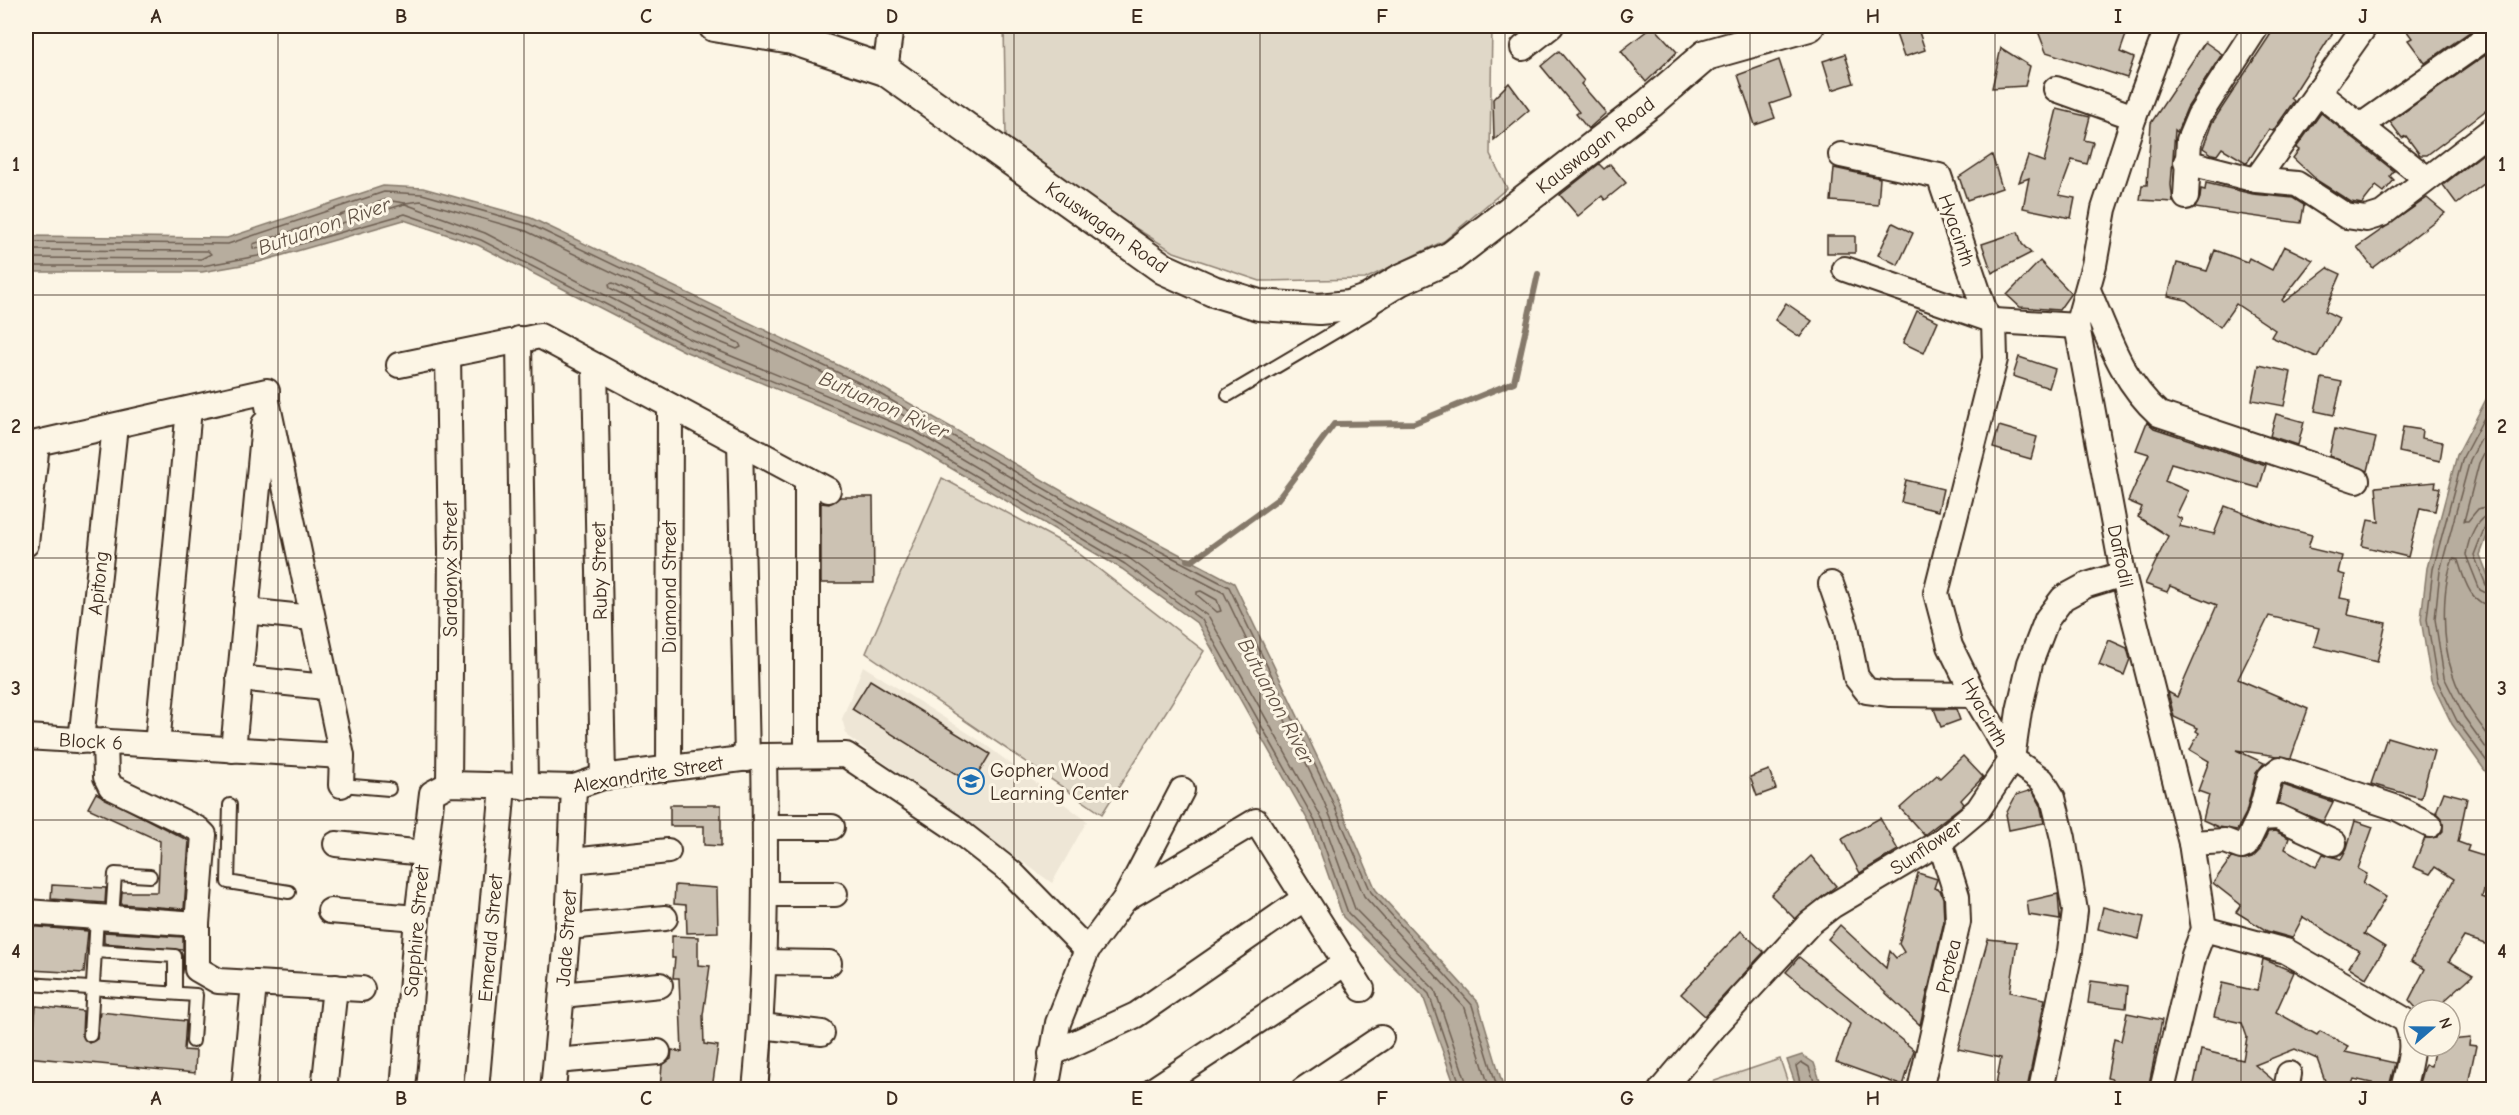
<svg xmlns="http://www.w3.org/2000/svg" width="2519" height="1115" font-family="'Comic Neue',sans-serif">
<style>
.built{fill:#eee6d6}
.green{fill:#e0d8c8;stroke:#8e8173;stroke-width:1.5}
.water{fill:#b7ad9e;stroke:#85796b;stroke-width:1.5}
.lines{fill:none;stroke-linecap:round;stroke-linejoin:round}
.shore{stroke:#6d5e51;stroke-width:1.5}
.stream{stroke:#85796b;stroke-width:6}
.building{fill:#ccc2b3;stroke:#3b2a1e;stroke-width:1.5}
.service-casing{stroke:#3b2a1e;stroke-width:16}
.minor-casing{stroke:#3b2a1e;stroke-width:28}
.tertiary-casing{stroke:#3b2a1e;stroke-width:34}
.service{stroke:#fcf5e5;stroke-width:12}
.minor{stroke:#fcf5e5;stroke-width:24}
.tertiary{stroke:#fcf5e5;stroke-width:30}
.grid{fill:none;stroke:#3b2a1e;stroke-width:1.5;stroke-opacity:0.55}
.labels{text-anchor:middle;stroke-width:6;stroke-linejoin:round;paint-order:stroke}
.street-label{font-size:20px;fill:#3b2a1e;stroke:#fcf5e5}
.poi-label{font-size:20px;fill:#3b2a1e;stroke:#fcf5e5;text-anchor:start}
.water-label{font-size:21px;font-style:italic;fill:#605144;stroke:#fcf5e5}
.neatline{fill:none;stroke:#3b2a1e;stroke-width:2}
.grid-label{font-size:20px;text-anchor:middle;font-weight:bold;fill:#3b2a1e}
</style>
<rect width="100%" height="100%" fill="#fcf5e5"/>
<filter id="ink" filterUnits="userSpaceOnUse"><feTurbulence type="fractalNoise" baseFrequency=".0167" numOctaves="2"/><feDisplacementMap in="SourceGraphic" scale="12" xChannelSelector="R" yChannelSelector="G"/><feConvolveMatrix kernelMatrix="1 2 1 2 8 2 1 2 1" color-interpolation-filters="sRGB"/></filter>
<g filter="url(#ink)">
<polygon class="built" points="863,666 979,740 1087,821 1052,883 847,736 842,719"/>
<g class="green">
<polygon points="1004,26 1492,26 1490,154 1507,188 1444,241 1365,279 1260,281 1174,252 1087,198 1006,138"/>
<polygon points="942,478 1069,546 1204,651 1102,814 866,653"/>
<polygon points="1780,1059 1790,1089 1691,1089"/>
</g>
<g class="water">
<polygon points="383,186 423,188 531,218 869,380 1088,506 1234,583 1334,792 1376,890 1478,1002 1504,1089 1456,1089 1423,996 1343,917 1311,826 1198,624 1122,569 910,444 684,351 478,245 404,220 259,262 202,272 26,272 26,236 227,238"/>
<polygon points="2493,386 2493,520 2480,555 2493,589 2493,782 2452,724 2431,681 2421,619 2427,568 2457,455"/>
<polygon points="1802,1055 1814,1063 1823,1089 1797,1089 1787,1060"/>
</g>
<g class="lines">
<g class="shore">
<polyline points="26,242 228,244 384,192 422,194 529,224 866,386 1085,512 1229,587 1329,794 1371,892 1472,1005 1498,1090"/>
<polyline points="26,250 208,251 211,254 201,259 26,258"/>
<polyline points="26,266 202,266 258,256 405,214 481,240 687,346 913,439 1125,564 1202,620 1316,823 1348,913 1429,994 1462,1090"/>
<polygon points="613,283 739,343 741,347 737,349 693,331 610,288 609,284"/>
<polyline points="2494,399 2463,457 2433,569 2427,619 2437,680 2457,721 2494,771"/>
<polyline points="2494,415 2470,460 2440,571 2435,619 2444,677 2464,717 2494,759"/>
<polyline points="2494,434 2479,463 2464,521 2468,521 2478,509 2494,504"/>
<path d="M2494,513C2477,514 2468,540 2466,555L2480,590L2494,597"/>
<polyline points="2494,520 2486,524 2474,555 2486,585 2494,589"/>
<polygon points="1201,591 1217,600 1221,611 1217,612 1197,595 1197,592"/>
<path d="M2494,606C2470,605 2464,579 2458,560L2453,559C2441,589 2442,644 2453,675C2461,700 2478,722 2494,743"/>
<polyline points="1469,1090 1435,990 1355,909 1323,820 1209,617 1129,558 916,432 690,339 485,233 405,204 256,249 253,248 253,244 385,200 405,203 421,201 526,231 863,392 1081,518 1224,593 1322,797 1364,896 1465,1008 1490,1090"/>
<polyline points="1802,1090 1796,1066 1801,1062 1809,1067 1817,1090"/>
</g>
<polyline class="stream" points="1187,560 1192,561 1278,499 1334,424 1414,423 1514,382 1538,274"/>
</g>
<g class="building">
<polygon points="1653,26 1677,52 1646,82 1621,51"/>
<polygon points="1917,26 1925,50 1904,57 1896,34"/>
<polygon points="2036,26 2102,26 2126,35 2120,52 2134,58 2127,78 2046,52"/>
<polygon points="2276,26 2337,26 2291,98 2294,101 2273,131 2269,129 2247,163 2222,148 2217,155 2212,154 2203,148 2212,123"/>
<polygon points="2403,26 2478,26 2425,63 2408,40 2412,38"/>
<polygon points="2205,42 2222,54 2187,108 2177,132 2175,130 2171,185 2173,202 2140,200 2142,185 2147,185 2151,123"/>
<polygon points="2001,48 2030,66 2025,86 1992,88"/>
<polygon points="2493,50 2493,105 2427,155 2420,155 2406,136 2402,138 2390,122"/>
<polygon points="1559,51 1584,81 1581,84 1606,113 1588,129 1576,114 1579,112 1541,66"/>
<polygon points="1845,54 1854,83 1832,90 1823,61"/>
<polygon points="1779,60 1791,97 1770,104 1775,118 1755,125 1738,75"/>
<polygon points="1509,83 1529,110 1494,140 1493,99"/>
<polygon points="2057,109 2090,117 2084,140 2093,142 2087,164 2072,160 2059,195 2075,198 2071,218 2023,208 2029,178 2019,182 2028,156 2044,162"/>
<polygon points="2321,113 2394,171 2390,176 2394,180 2384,192 2376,186 2362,204 2351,202 2318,181 2293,158 2299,150 2296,148"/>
<polygon points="2493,146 2493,177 2457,204 2443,185"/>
<polygon points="1992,155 2002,188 1967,200 1959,177"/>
<polygon points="1599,164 1604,169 1610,164 1626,183 1605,200 1602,196 1578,216 1560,195"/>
<polygon points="1834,168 1880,178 1878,205 1831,201"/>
<polygon points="2206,183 2253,194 2293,198 2304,205 2301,223 2195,208 2200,198 2201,189 2205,190"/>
<polygon points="2427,198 2445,213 2373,268 2357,247"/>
<polygon points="1893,223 1913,233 1898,265 1878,255"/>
<polygon points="2018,232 2022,244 2031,253 1992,273 1982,244"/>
<rect x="1827" y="236" width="28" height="17"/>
<polygon points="2284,246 2313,260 2282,300 2284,302 2328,268 2341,274 2325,311 2339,318 2317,357 2271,337 2275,330 2236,304 2220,327 2186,300 2168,296 2177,263 2207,271 2215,250 2247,262 2249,258 2272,270"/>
<polygon points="2040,261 2071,293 2059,310 2020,307 2007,295"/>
<polygon points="1786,303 1812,321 1800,337 1775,320"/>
<polygon points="1917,311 1938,321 1924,353 1903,343"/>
<polygon points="2019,357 2055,369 2049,388 2013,376"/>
<polygon points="2259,365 2291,372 2284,406 2252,400"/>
<polygon points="2322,378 2342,382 2334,415 2315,411"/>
<polygon points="2276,414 2304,422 2298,445 2270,436"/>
<polygon points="2147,422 2154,428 2266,465 2259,488 2171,463 2165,481 2188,491 2176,516 2182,519 2179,526 2214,534 2225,506 2278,526 2312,535 2308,548 2342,556 2338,573 2345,575 2340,598 2351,600 2348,615 2386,623 2377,662 2314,646 2319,628 2269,616 2238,679 2308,709 2291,758 2236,750 2264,763 2256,773 2246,813 2237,830 2218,827 2203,820 2209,795 2198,791 2209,761 2190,750 2199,733 2196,731 2198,728 2174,717 2168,692 2177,697 2217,605 2170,586 2167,592 2145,584 2168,536 2138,517 2142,507 2128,501 2149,454 2136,450"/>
<polygon points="1999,426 2037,437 2031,459 1993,448"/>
<polygon points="2403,427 2422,430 2421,438 2443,442 2440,461 2399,452"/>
<polygon points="2335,429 2376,438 2368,471 2329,456"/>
<polygon points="1906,480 1943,489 1938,511 1901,502"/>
<polygon points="2436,482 2435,487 2440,488 2435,511 2420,508 2408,557 2362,546 2368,520 2379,522 2376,487"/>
<polygon points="840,497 873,497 874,583 821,583 821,503 829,504"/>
<polygon points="2109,640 2127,648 2130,659 2124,675 2099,665"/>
<polygon points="870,680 990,754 972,784 852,709"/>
<polygon points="1934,709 1956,709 1960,720 1941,727"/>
<polygon points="2387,737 2434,751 2421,798 2371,784"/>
<polygon points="1963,756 1983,777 1961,800 1964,804 1924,835 1900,808 1937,775 1940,778"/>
<polygon points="1769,770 1776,789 1757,796 1750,777"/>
<polygon points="2283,785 2333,802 2323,822 2278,803"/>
<polygon points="2032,790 2040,804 2044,823 2009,830 2006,814 2016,795"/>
<polygon points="2444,792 2467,798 2458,842 2469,846 2467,851 2493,859 2482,897 2493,901 2493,932 2489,945 2464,937 2449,961 2473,975 2434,1010 2418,1010 2409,1000 2425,969 2411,961 2454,879 2435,867 2430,874 2413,867 2425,838 2437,837 2443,831 2442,818 2436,812"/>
<polygon points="96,793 189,841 184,909 121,904 122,892 158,892 160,841 88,808"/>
<polygon points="670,805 721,805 721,846 704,845 704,826 670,826"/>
<polygon points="1880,818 1898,850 1860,873 1842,839"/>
<polygon points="2355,821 2373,827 2358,869 2367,874 2363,883 2386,897 2364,934 2385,947 2366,978 2349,967 2359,951 2303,917 2292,938 2267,931 2236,912 2241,905 2213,883 2231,858 2245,860 2252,858 2259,851 2268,832 2275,831 2289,838 2285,849 2316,867 2323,854 2341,859 2347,848"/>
<polygon points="1811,856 1836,886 1795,919 1771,895"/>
<polygon points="1918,873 1937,879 1934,888 1940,890 1943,898 1944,921 1920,1025 1828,939 1840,925 1886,968 1890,951 1896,958 1904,952 1899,944"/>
<polygon points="52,885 106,888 105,903 51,899"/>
<polygon points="675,885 717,888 718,932 687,933 686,905 674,904"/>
<polygon points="2058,894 2060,920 2029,915 2027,901"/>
<polygon points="2103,907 2144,917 2139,939 2098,929"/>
<polygon points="26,926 88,931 84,973 30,970 32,937 26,936"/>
<polygon points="1741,931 1764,952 1705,1016 1681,994"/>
<polygon points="104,932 183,937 183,950 104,943"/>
<polygon points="672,936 698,937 698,965 710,966 703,1015 704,1044 718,1046 712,1089 660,1089 662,1065 671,1059 672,1050 682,1052 679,978 673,978 675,958 672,958"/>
<polygon points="1988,939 2017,942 2010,992 2045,999 2027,1089 1995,1089 2001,1058 1958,1049"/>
<polygon points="1799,957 1914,1050 1903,1086 1836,1062 1850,1024 1786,972"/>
<polygon points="2263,959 2294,972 2276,1012 2317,1035 2320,1031 2348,1046 2345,1052 2395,1063 2389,1087 2354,1079 2350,1089 2328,1089 2317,1059 2295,1049 2255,1065 2273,1080 2272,1089 2193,1089 2201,1050 2243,1060 2247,1037 2242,1023 2214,1017 2222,983 2257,991"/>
<polygon points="2091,981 2128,986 2126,1008 2088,1003"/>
<polygon points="36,1006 83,1011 82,1035 89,1043 97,1039 100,1012 186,1021 184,1050 196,1051 195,1073 26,1057 26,1038 33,1038"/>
<polygon points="2127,1013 2162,1020 2148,1089 2110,1089 2112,1079 2107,1078 2114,1039 2121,1041"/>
<polygon points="2470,1038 2469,1045 2476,1046 2467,1089 2432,1089 2418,1087 2423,1069 2425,1065 2431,1066 2435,1046 2450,1046 2450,1040"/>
</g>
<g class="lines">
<defs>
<g id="service">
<polyline points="1228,395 1372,310"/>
<polyline points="341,785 389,789"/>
<polyline points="230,805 228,882 289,892"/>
<polyline points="112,918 115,874 150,876"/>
<polyline points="95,951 175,956 175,993"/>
<polyline points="28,984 196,995 193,1041"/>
<polyline points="90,1035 97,917"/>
</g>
<g id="minor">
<polyline points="1523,48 1551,26"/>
<polyline points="885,70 891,26"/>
<polyline points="2056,89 2134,117"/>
<polyline points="2317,92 2426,178"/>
<polyline points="2362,125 2494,32"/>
<polyline points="1841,155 1939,176 1987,318"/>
<polyline points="2186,162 2256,180 2297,184 2346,216 2366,219 2382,214 2494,128"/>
<polyline points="2256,180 2365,26"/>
<polyline points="2186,197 2189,140 2199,116 2257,26"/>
<polyline points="1845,269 1994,321 2077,326"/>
<path d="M2088,290C2108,336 2121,380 2159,414L2357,480"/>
<polyline points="1994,321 1995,359 1936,593 1950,646 1974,695 2012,759 2042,780 2053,798 2063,838 2075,911 2070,951 2041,1090"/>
<polyline points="519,339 525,787"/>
<polyline points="448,355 451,552 449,784"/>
<polyline points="399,365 540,336 828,490"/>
<polyline points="595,366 603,777"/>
<polyline points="740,442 747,759"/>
<polyline points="807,479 807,754"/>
<polyline points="26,544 37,443 267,391 267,401 342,756 341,785"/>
<polyline points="1831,584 1846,627 1856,677 1867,691 1890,694 1974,695"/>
<polyline points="246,611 312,618"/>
<polyline points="239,678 325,687"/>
<polyline points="26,737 342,756"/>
<polyline points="81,741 115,426"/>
<polyline points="105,741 106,777 111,787 198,829 204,835 197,924 197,969 218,981 362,989"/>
<polyline points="157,745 189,409"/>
<polyline points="233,750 264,424"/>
<polyline points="669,768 670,406"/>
<polyline points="2259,818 2278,817 2334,843"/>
<polyline points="765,827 832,827"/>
<polyline points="2191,843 2225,841 2241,847 2246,845 2259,818 2270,777 2280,769 2397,808 2430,825"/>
<polyline points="336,844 424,853"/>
<polyline points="572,861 668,851"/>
<polyline points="766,894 835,894"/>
<polyline points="1125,899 1256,821 1362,989"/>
<polyline points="330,911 417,918"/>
<polyline points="26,912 197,924"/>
<polyline points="568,927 665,918"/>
<path d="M2204,929L2286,951L2405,1020C2418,1044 2408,1065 2403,1090"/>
<polyline points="763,962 829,963"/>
<polyline points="562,995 660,985"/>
<polyline points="761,1026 822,1033"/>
<polyline points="1051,1054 1136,1015 1305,898"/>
<polyline points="556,1061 658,1052"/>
<polyline points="244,1090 254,984"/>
<polyline points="324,1090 335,987"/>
<polyline points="403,1090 417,918 432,793 449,784 574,787 603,777 764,756 846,755 952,826 1012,873 1087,950"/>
<polyline points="476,1090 503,786"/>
<polyline points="553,1090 568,927 574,787"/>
<path d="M755,1090C766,978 766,868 764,756"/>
<polyline points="1046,1090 1058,1023 1087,950 1125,899 1182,790"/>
<polyline points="1153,1090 1347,962"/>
<polyline points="1303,1090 1381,1038"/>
<polyline points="1661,1090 1716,1025 1810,923 1832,906 1940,842 1978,810 2012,759 2019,711 2030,663 2047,619 2063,598 2087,585 2123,574"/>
<polyline points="1920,1090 1958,922 1957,896 1940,842"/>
<polyline points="2162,1090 2194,955 2204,929 2191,843 2123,574 2077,326 2094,265 2104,209 2134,117 2168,26"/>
<polyline points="2286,1090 2289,1074"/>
</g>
<polyline id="tertiary" points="714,26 792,39 885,70 1164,269 1213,291 1259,305 1319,309 1349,306 1369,299 1400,280 1451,257 1650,103 1706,55 1809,26"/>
</defs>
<use href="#service" class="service-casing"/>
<use href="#minor" class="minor-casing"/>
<use href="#tertiary" class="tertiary-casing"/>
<use href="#service" class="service"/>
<use href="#minor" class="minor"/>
<use href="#tertiary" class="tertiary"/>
</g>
</g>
<path class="grid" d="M278,26V1090M524,26V1090M769,26V1090M1014,26V1090M1260,26V1090M1505,26V1090M1750,26V1090M1995,26V1090M2241,26V1090M26,295H2494M26,558H2494M26,820H2494"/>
<defs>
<symbol id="school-ring" viewBox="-11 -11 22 22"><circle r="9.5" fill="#fcf5e5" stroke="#1f6fb2" stroke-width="1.5"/><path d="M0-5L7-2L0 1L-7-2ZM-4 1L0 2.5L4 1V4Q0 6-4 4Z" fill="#1f6fb2"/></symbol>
</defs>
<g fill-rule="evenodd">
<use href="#school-ring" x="956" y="766" width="30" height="30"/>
</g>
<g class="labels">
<g class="street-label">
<text transform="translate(1595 145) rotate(-38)" y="7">Kauswagan Road</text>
<text transform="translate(1107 227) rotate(35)" y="7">Kauswagan Road</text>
<text transform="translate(1957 230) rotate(71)" y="7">Hyacinth</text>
<text transform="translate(2121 556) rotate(78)" y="7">Daffodil</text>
<text transform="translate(450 569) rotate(-90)" y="7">Sardonyx Street</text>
<text transform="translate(599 571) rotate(-91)" y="7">Ruby Street</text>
<text transform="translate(98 583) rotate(-84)" y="7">Apitong</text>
<text transform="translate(669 587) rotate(-90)" y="7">Diamond Street</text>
<text transform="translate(1985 712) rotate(61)" y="7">Hyacinth</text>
<text transform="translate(91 741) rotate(3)" y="7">Block 6</text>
<text transform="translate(648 774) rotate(-9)" y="7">Alexandrite Street</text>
<text transform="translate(1926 847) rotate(-34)" y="7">Sunflower</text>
<text transform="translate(416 931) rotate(-85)" y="7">Sapphire Street</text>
<text transform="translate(490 938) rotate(-85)" y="7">Emerald Street</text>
<text transform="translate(566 938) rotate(-86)" y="7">Jade Street</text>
<text transform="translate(1948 966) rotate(-77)" y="7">Protea</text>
</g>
<g class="poi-label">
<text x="990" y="777">Gopher Wood<tspan x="990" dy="23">Learning Center</tspan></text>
</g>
<g class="water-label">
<text transform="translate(324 226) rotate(-19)" y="7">Butuanon River</text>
<text transform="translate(884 405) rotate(24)" y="7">Butuanon River</text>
<text transform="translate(1276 701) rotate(62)" y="7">Butuanon River</text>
</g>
</g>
<rect width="2519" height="1115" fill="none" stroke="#fcf5e5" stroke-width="66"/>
<g transform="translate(2432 1028) rotate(70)"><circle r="28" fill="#fcf5e5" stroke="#afa495" stroke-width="1.5"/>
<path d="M0-4.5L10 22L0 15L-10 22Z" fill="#1f6fb2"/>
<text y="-9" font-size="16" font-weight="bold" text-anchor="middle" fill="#3b2a1e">N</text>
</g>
<rect x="33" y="33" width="2453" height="1049" class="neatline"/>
<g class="grid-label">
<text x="156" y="23">A</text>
<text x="401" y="23">B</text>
<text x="646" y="23">C</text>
<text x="892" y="23">D</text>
<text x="1137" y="23">E</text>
<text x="1382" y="23">F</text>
<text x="1627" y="23">G</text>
<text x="1873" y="23">H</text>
<text x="2118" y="23">I</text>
<text x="2363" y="23">J</text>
<text x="16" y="171">1</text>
<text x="2502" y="171">1</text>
<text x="16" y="433">2</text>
<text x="2502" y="433">2</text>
<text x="16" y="695">3</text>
<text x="2502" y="695">3</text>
<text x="16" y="958">4</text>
<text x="2502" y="958">4</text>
<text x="156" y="1105">A</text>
<text x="401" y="1105">B</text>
<text x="646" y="1105">C</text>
<text x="892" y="1105">D</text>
<text x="1137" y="1105">E</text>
<text x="1382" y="1105">F</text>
<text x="1627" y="1105">G</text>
<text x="1873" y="1105">H</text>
<text x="2118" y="1105">I</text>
<text x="2363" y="1105">J</text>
</g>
</svg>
